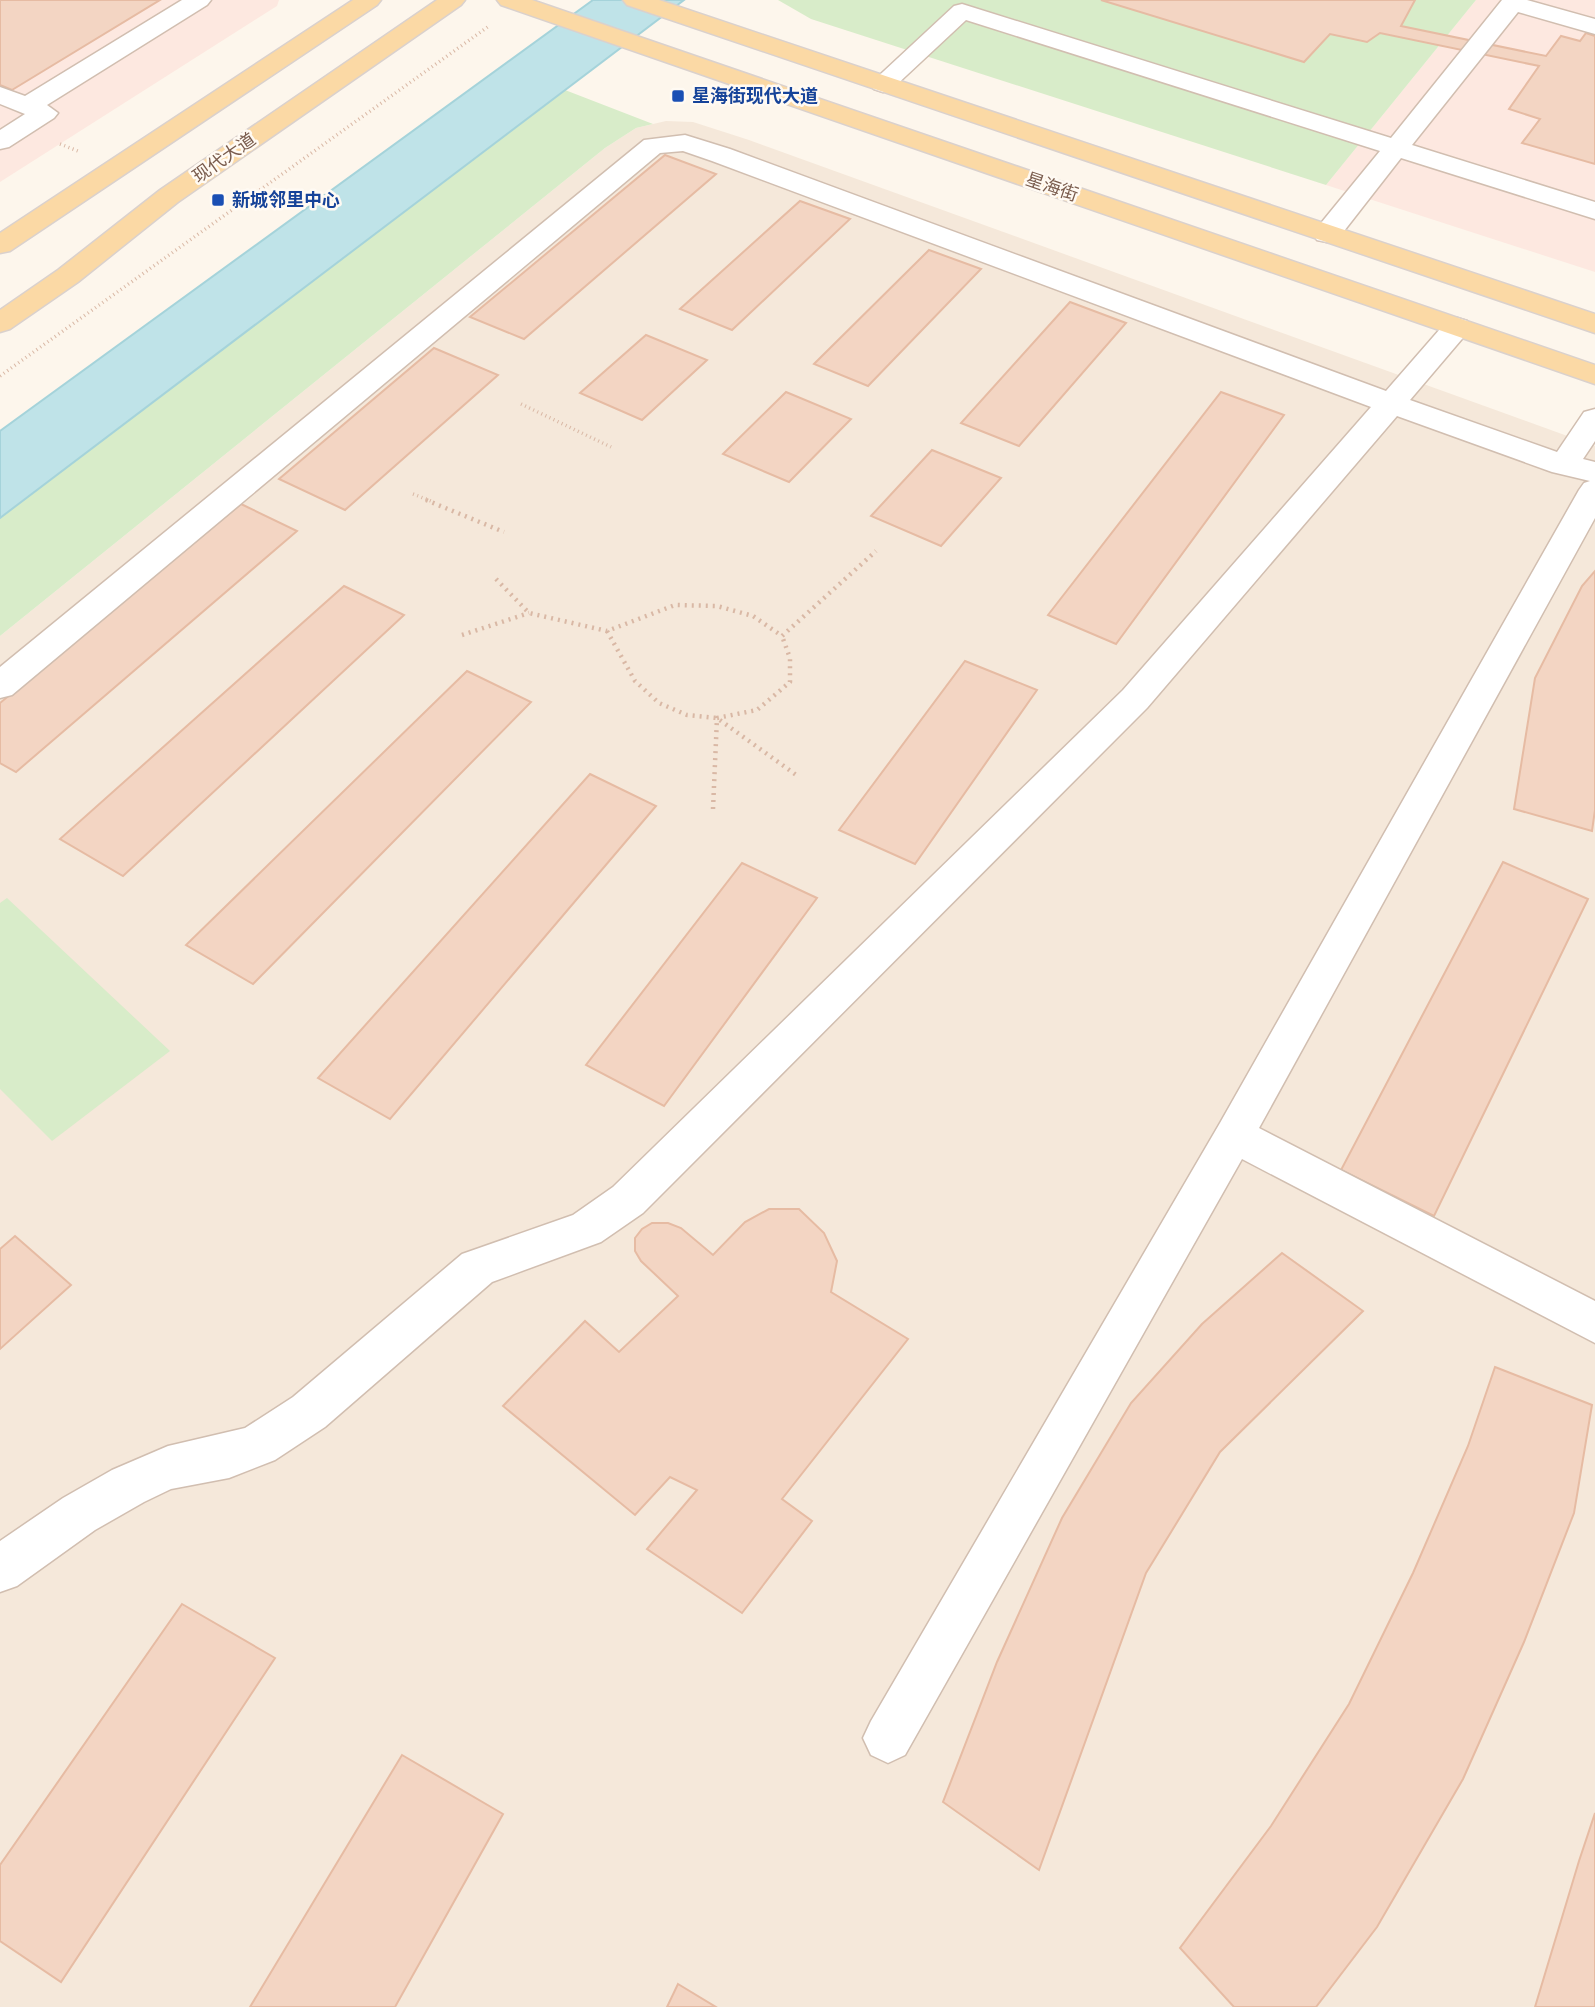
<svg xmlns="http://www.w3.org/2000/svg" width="1595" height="2007" font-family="'Sofia Sans Condensed','Noto Sans SC',sans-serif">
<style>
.residential{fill:#f5e8da}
.commercial{fill:#fde8e0}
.green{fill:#d8ecc9}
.water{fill:#bfe3e8;stroke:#a5d3da;stroke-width:2}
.building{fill:#f3d5c3;stroke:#e6bba3;stroke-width:2}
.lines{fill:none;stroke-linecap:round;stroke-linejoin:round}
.minor-casing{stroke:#d1beb0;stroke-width:3}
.major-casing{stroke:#dad1cd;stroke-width:3}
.path-far1{stroke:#d9b8a5;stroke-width:3.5;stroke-dasharray:1 3.5;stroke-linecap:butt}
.path{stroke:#d9b8a5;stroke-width:4.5;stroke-dasharray:2 5;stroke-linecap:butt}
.minor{fill:#fff;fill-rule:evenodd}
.major{fill:#fbd9a5;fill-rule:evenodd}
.transit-dot{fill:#1a4fb4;stroke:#fffaf3;stroke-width:2.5}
.labels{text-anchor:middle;stroke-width:5;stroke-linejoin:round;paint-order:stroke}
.far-transit-label{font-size:18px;font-weight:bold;fill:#164399;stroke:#fffaf3;text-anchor:start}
.far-street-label{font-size:18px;fill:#7a5c4d;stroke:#fffaf3}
</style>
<rect width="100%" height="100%" fill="#fdf6ec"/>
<polygon class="residential" points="666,121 693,122 749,140 1595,446 1595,2007 0,2007 0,636 605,148 636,128"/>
<g class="commercial">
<polygon points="0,0 279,0 277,6 0,182"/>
<polygon points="1476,0 1595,0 1595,272 1326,185"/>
</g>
<g class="green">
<polygon points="778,0 1476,0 1326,185 811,19"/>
<polygon points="565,90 653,124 636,128 605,148 0,636 0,518"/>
<polygon points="7,898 170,1051 52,1141 0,1089 0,903"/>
</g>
<polygon class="water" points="593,0 684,0 0,518 0,431"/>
<g class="building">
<polygon points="0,0 160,0 12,90 0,85"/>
<polygon points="1101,0 1415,0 1401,26 1546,56 1561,36 1580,41 1586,33 1595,36 1595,164 1522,143 1540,119 1509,109 1539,66 1380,33 1367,42 1330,34 1304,62"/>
<polygon points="665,155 716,174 524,339 470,317"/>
<polygon points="800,201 850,219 732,330 680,309"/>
<polygon points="929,250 981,269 868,386 814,364"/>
<polygon points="1070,302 1126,323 1019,446 961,423"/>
<polygon points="646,335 707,360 642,420 580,393"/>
<polygon points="434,348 498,375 345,510 279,479"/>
<polygon points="786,392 851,419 789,482 723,454"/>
<polygon points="1221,392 1284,415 1116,644 1048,615"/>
<polygon points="932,450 1001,478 941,546 871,516"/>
<polygon points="241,504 297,531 16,772 0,763 0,703"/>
<polygon points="1595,571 1595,810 1592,831 1514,809 1535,678 1582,586"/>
<polygon points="344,586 404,615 123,876 60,839"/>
<polygon points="965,661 1037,690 915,864 839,830"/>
<polygon points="467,671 531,702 253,984 186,945"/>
<polygon points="590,774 656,806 390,1119 318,1078"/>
<polygon points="1503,862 1588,899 1434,1216 1341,1170"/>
<polygon points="742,863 817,898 664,1106 586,1065"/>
<polygon points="769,1209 799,1209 824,1233 837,1261 831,1292 908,1339 782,1499 812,1521 742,1613 647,1549 697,1490 670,1477 635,1515 503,1406 585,1321 619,1352 678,1296 641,1261 635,1251 635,1238 642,1229 652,1223 668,1223 681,1228 713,1255 745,1222"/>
<polygon points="15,1236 71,1285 0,1349 0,1249"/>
<polygon points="1282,1253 1363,1311 1220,1452 1146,1573 1039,1870 943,1802 997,1662 1062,1518 1131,1403 1202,1324"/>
<polygon points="1495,1367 1592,1405 1574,1513 1524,1642 1463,1779 1377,1927 1316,2007 1234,2007 1180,1948 1271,1826 1349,1704 1413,1573 1468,1446"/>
<polygon points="182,1604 275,1658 61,1982 0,1941 0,1865"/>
<polygon points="402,1755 503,1814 395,2007 250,2007"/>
<polygon points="1595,1813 1595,2007 1535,2007 1579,1861"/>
<polygon points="678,1984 716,2007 667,2007"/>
</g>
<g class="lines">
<defs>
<g id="minor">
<polygon points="182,0 211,0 207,5 47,105 58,113 54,118 9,147 0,149 0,130 25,114 0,104 0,87 25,96"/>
<polygon points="1502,0 1527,0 1595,19 1595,34 1518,12 1412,145 1595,202 1595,219 1401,158 1337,240 1327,242 1317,240 1313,234 1317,228 1380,151 966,20 892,89 883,92 874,89 870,84 954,6 962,4 1391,138"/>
<polygon points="685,135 730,149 1386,391 1447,321 1457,318 1467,321 1471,327 1467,333 1410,400 1557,452 1584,412 1595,409 1595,441 1583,459 1595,462 1595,518 1259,1128 1595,1301 1595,1343 1242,1159 905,1755 888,1763 871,1755 863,1738 871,1721 1220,1123 1579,490 1584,483 1590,481 1552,472 1397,416 1147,708 643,1213 601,1242 492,1282 325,1427 275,1460 229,1478 171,1489 144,1502 95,1530 17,1586 0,1592 0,1541 63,1498 112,1470 168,1446 245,1428 293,1397 462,1254 573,1215 613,1187 1123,690 1371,407 712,161 683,151 660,153 12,695 0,698 0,667 644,140"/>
</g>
<g id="major">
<polygon points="353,0 381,0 377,5 10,251 0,253 0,233"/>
<polygon points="437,0 465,0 461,5 178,202 78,282 10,329 0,332 0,310 58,270 160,190"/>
<polygon points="497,0 532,0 1595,365 1595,384 501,5"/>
<polygon points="623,0 659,0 1595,314 1595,333 627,5"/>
</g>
</defs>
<use href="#minor" class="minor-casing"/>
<use href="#major" class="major-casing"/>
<g class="path-far1">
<polyline points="60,144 78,151"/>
<polyline points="0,376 489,26"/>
<polyline points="521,404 611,447"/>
<polyline points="413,494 431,501"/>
</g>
<g class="path">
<polyline points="426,500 504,532"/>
<polyline points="496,579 529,613 607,631 675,605 717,606 753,616 782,636 876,551"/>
<polyline points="607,631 635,681 659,703 687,715 717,718 799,777"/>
<polyline points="462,635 529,613"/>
<polyline points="713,809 717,718 757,710 790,682 790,658 782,636"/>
</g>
<use href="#minor" class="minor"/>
<use href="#major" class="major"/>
</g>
<g class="transit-dot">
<rect x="671" y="89" width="14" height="14" rx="3.5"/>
<rect x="211" y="193" width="14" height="14" rx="3.5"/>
</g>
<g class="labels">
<g class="far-transit-label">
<text x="692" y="102">星海街现代大道</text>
<text x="232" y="206">新城邻里中心</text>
</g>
<g class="far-street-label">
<text transform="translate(224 158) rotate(-35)" y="6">现代大道</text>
<text transform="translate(1052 187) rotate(19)" y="6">星海街</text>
</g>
</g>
</svg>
